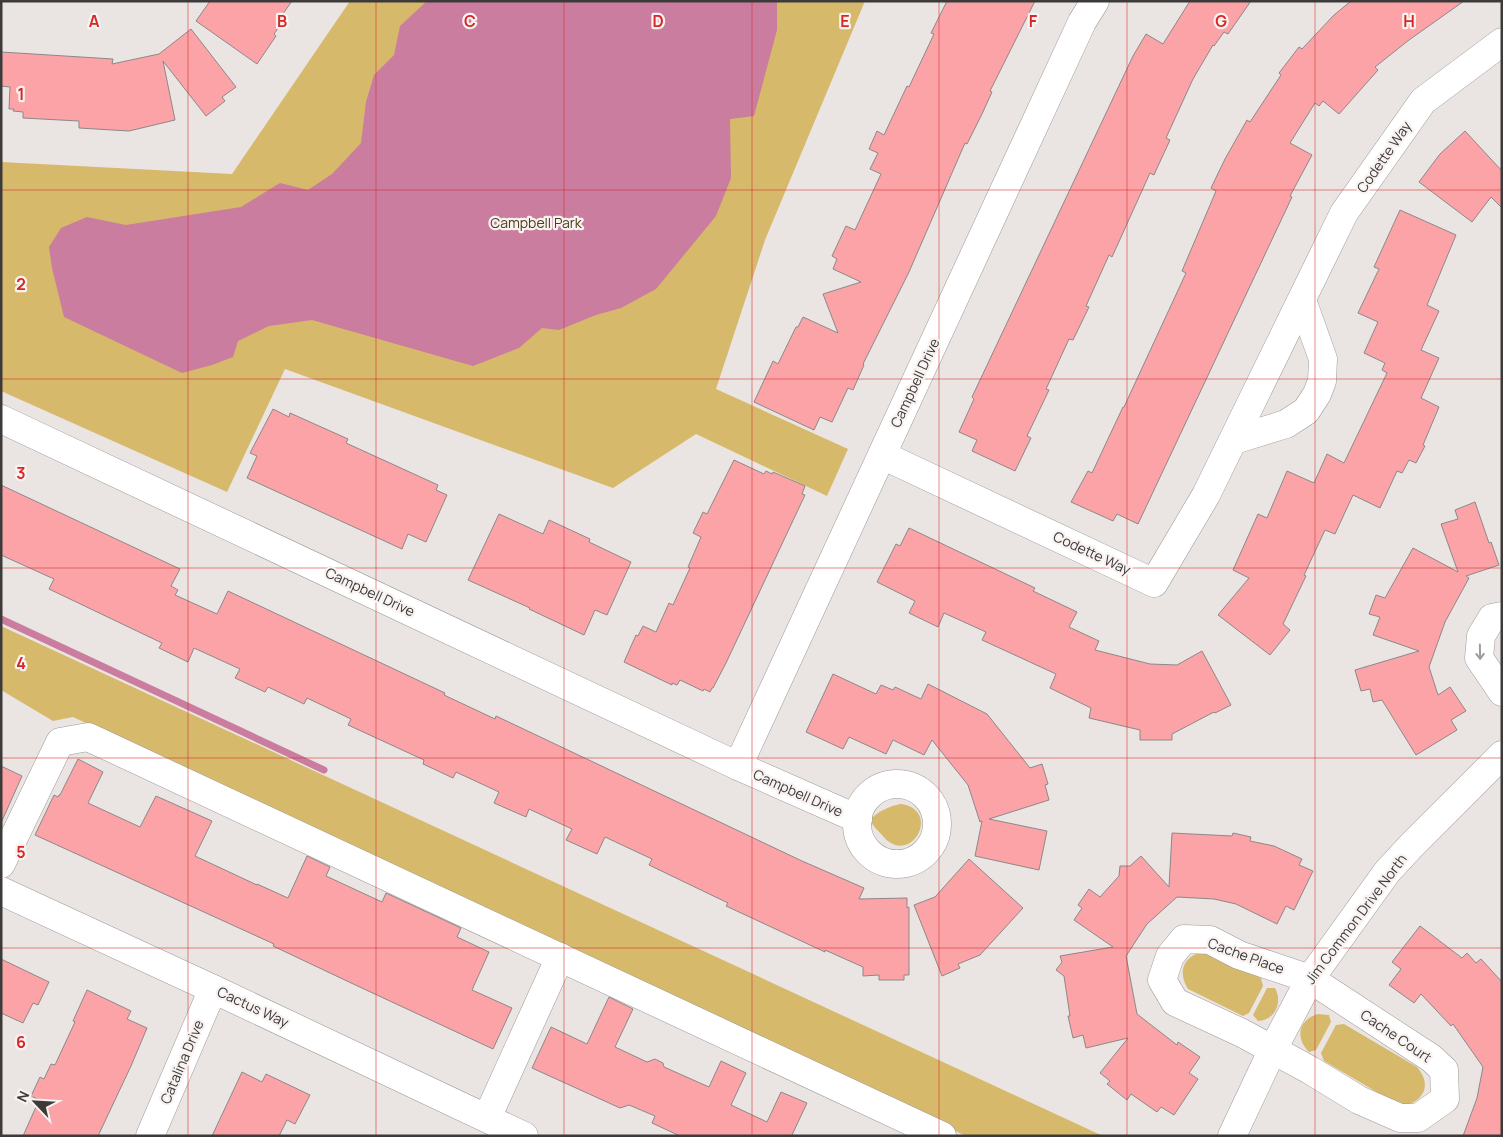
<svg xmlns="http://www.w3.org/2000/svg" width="1503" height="1137" font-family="Manrope,sans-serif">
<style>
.green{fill:#d6b96b}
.water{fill:#ca7d9e}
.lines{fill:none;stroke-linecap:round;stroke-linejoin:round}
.stream{stroke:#ca7d9e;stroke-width:7}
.building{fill:#fba3a7;stroke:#8d8888}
.minor-casing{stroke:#9f9a99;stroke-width:29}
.minor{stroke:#fff;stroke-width:28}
.oneway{stroke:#9e9d9c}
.grid{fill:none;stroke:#d62828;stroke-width:1;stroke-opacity:0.55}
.labels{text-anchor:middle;stroke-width:4.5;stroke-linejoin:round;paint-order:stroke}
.street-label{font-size:14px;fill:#3d3b3a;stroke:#f8f2f0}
.park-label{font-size:14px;fill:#4d401e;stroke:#f8f2f0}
.grid-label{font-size:16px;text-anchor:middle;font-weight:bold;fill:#d62828;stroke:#f8f2f0;stroke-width:4.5;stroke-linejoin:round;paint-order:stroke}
</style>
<rect width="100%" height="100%" fill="#eae5e3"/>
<g class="green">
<polygon points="350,1 865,1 765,240 716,389 848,449 827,496 696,434 613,488 285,369 227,492 1,391 1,162 232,174"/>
<polygon points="1,626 1103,1136 966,1136 73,717 53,721 1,690"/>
<path d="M902,804C943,812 909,869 882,835C878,830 872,826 871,820C874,813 894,804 902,804Z"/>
<path d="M1198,953H1209L1261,978L1263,986L1249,1013L1243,1016L1188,989C1179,974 1181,960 1198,953Z"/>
<path d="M1267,988H1275C1283,1003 1275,1020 1258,1021L1253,1015Z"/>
<path d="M1318,1014L1329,1015L1331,1022L1316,1050L1309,1052C1295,1038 1298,1020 1318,1014Z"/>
<path d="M1344,1024L1417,1067C1430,1082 1427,1098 1407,1105L1392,1101L1324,1061L1321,1053L1336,1025Z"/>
</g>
<polygon class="water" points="427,1 777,1 777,30 754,116 730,119 731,178 716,216 656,289 621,308 596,315 559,330 542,328 519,348 473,366 312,320 269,326 238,341 233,357 212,365 182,373 64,317 52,268 49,247 61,228 87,217 126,225 241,207 280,183 308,190 332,174 361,143 366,102 374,75 394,55 400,26"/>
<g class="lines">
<polyline class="stream" points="1,619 324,770"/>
</g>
<g class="building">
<polygon points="210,1 292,1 280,18 284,20 274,34 276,36 257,64 196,21"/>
<polygon points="947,1 1035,1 990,91 992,92 982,114 967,144 965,143 909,272 863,364 864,365 853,390 848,388 832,422 820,417 814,430 754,402 773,361 778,364 796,327 798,327 803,317 838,333 823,294 861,282 833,269 837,259 832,256 846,226 855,230 881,174 870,169 878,153 869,149 877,131 884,135 907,86 909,87 934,34 931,33"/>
<polygon points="1190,1 1251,1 1228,34 1224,32 1214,46 1213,45 1193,79 1166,138 1170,140 1158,166 1154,175 1150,173 1112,257 1109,255 1086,306 1089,307 1073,340 1069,339 1046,389 1049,390 1027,436 1031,438 1015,471 972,451 977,440 959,432 974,399 972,397 1133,56 1146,34 1163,44"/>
<polygon points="1351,1 1464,1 1409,40 1375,67 1378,70 1339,114 1323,101 1319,106 1315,103 1290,143 1312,155 1290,196 1292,197 1138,524 1117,514 1113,521 1071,502 1088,471 1092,473 1123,407 1124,407 1186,273 1182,271 1216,191 1211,188 1225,159 1247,120 1250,122 1281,75 1279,73 1299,47 1302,49 1334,15"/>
<polygon points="191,29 236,87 222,97 225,101 206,116 163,61 175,120 129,131 79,128 79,121 23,118 23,112 13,111 14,109 9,109 10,87 1,86 1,52 113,59 112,64 159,54"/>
<polygon points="1465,131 1502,171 1502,208 1491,197 1472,222 1419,182 1440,154"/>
<polygon points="1400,210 1456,235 1427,305 1439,311 1421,350 1439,358 1421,398 1439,407 1423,445 1425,446 1416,463 1409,460 1402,473 1397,471 1380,508 1353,495 1335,534 1325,530 1304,575 1306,576 1283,624 1290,630 1270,655 1218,615 1249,578 1233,570 1258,514 1267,518 1287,471 1314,483 1327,454 1344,463 1387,373 1382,370 1385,363 1364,353 1378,322 1358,313 1379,269 1374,267"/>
<polygon points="273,409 289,417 290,413 348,439 346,443 438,485 436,490 447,495 426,542 408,534 402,549 247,478 257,456 250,453"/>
<polygon points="734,460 764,474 766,471 772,474 773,472 805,486 802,494 805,495 726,663 713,688 712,688 710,692 704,689 703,691 680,680 677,685 672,683 672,685 624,662 636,635 638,636 643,626 656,632 669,603 673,605 690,568 688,567 701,537 693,533 703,512 707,514"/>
<polygon points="1,485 180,569 171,586 178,590 175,595 217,614 228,591 445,693 444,695 495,719 496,716 802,861 864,888 859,899 907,898 907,908 909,907 909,975 904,975 904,980 879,980 879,975 863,976 863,967 825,950 825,952 726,906 728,903 649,865 652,859 605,837 597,854 566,840 572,829 529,809 526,817 494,803 499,792 456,772 453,778 423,764 424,760 348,725 351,719 307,698 304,704 268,687 265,692 235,678 240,669 194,648 188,662 159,648 162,643 49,589 54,579 1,555"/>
<polygon points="1475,502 1489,543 1491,542 1499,565 1466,576 1469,578 1445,622 1429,667 1438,695 1450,687 1466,711 1451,720 1457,730 1416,755 1382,700 1373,702 1370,689 1361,691 1355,670 1419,651 1373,635 1380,617 1369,614 1376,595 1385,598 1413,548 1458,572 1441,524 1458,519 1455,510"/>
<polygon points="499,514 543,534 549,520 590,539 589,542 631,562 607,615 595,610 584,635 529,609 530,608 468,580"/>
<polygon points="909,528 1035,588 1033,591 1077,612 1069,627 1099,641 1095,650 1150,664 1177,665 1202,651 1231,705 1215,713 1214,712 1172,734 1172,740 1140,740 1140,730 1089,718 1091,708 1050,688 1056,674 982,640 986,632 944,613 938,627 909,613 915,601 877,582 896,544 900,546"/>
<polygon points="833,674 876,694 881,685 893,690 895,687 921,699 928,684 987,714 1030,768 1042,764 1048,784 1045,785 1049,800 989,819 1047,831 1039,870 975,856 982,821 980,822 968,785 932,740 924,755 893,740 886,754 849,737 843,749 806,732"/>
<polygon points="78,759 103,772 88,803 140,827 156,796 212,821 195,856 257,885 257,884 288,898 307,856 330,867 326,876 382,902 386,893 461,928 457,937 489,952 472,990 512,1008 493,1049 349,982 273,946 274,944 35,835 54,795 58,797 59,795 60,795"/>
<polygon points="1,766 22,776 1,823"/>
<polygon points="1172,833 1232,836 1233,833 1251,837 1250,841 1274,846 1302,859 1299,865 1313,871 1294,910 1286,906 1277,924 1236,904 1214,899 1177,897 1147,924 1126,956 1137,1014 1177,1045 1178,1042 1200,1057 1189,1073 1198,1079 1174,1115 1161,1107 1157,1112 1131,1094 1127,1100 1107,1084 1110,1081 1100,1073 1128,1038 1086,1048 1083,1035 1073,1038 1068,1016 1070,1016 1064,976 1056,970 1062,962 1060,956 1113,947 1074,920 1082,908 1078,905 1089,889 1100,897 1119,876 1120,866 1130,866 1141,856 1169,887"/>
<polygon points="969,859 1023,908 980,955 958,964 960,968 942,976 914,905 935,897"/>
<polygon points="1420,926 1462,958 1467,953 1476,963 1481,959 1502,982 1502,1136 1463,1136 1477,1098 1483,1067 1453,1024 1451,1026 1421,994 1414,1003 1389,985 1401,969 1392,962"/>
<polygon points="1,959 49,982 38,1005 33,1003 23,1023 1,1013"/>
<polygon points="87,990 131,1011 127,1019 147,1028 131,1066 98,1136 23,1136 39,1100 31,1096 40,1077 44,1079 51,1064 55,1065 75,1022 73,1021"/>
<polygon points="609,997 633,1009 615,1047 647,1062 655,1059 663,1063 664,1067 709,1087 721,1061 746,1073 731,1105 767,1122 781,1092 807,1103 792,1135 795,1136 680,1136 652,1123 655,1116 629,1105 620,1108 532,1068 551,1027 587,1044"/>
<polygon points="242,1072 262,1082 266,1074 310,1095 295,1124 287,1120 279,1136 212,1136"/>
</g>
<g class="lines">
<defs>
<g id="minor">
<polyline points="1,419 738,766 858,819"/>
<polyline points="1234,440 1286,424 1306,411 1317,394 1322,381 1323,359 1302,300"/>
<polyline points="882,455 1154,583 1206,495 1344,213 1423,101 1502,42"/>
<polyline points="1502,616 1492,618 1481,636 1479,658 1502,692"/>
<polyline points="738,766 1082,22 1095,1"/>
<circle cx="897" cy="824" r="40"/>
<polyline points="1,864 60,742 88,737 942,1136"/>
<polyline points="1,891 213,989 524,1136"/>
<polygon points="1184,939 1210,940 1239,955 1310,979 1431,1058 1444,1070 1445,1099 1418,1118 1400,1118 1359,1100 1310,1070 1242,1033 1175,1002 1162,980 1170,956"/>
<polyline points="487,1118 560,957"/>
<polyline points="150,1136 213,989"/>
<polyline points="1232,1136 1272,1051 1310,979 1387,872 1411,846 1502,755"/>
</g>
</defs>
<use href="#minor" class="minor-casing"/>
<use href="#minor" class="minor"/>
</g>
<defs><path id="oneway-shaft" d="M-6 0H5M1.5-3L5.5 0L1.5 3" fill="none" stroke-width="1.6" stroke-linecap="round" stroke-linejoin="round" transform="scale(1.25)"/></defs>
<use class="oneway" href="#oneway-shaft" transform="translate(1480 652) rotate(89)"/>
<path class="grid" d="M188,1V1136M376,1V1136M564,1V1136M752,1V1136M939,1V1136M1127,1V1136M1315,1V1136M1,190H1502M1,379H1502M1,568H1502M1,758H1502M1,948H1502"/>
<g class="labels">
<g class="street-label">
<text transform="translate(1384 157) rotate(-55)" y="5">Codette Way</text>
<text transform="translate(915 383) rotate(-65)" y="5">Campbell Drive</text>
<text transform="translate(1092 553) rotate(25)" y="5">Codette Way</text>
<text transform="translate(370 592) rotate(25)" y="5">Campbell Drive</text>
<text transform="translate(798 793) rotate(24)" y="5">Campbell Drive</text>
<text transform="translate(1356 919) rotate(-53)" y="5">Jim Common Drive North</text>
<text transform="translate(1246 956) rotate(20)" y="5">Cache Place</text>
<text transform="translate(253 1007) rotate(25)" y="5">Cactus Way</text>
<text transform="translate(1396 1036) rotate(34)" y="5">Cache Court</text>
<text transform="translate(182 1062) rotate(-67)" y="5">Catalina Drive</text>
</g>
<g class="park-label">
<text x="536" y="228">Campbell Park</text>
</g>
</g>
<g class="grid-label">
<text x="94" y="27">A</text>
<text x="282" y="27">B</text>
<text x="470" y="27">C</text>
<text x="658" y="27">D</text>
<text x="845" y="27">E</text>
<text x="1033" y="27">F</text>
<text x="1221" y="27">G</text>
<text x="1409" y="27">H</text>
<text x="21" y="100">1</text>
<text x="21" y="290">2</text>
<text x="21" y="479">3</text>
<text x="21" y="669">4</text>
<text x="21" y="858">5</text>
<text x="21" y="1048">6</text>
</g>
<rect width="1503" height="1137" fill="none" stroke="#3d3b3a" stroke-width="5"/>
<g transform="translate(35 1102) rotate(295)" stroke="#f8f2f0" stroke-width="4" paint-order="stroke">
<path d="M0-4L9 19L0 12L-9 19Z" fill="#3d3b3a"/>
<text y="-8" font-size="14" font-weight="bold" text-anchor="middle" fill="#3d3b3a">N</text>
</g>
</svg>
